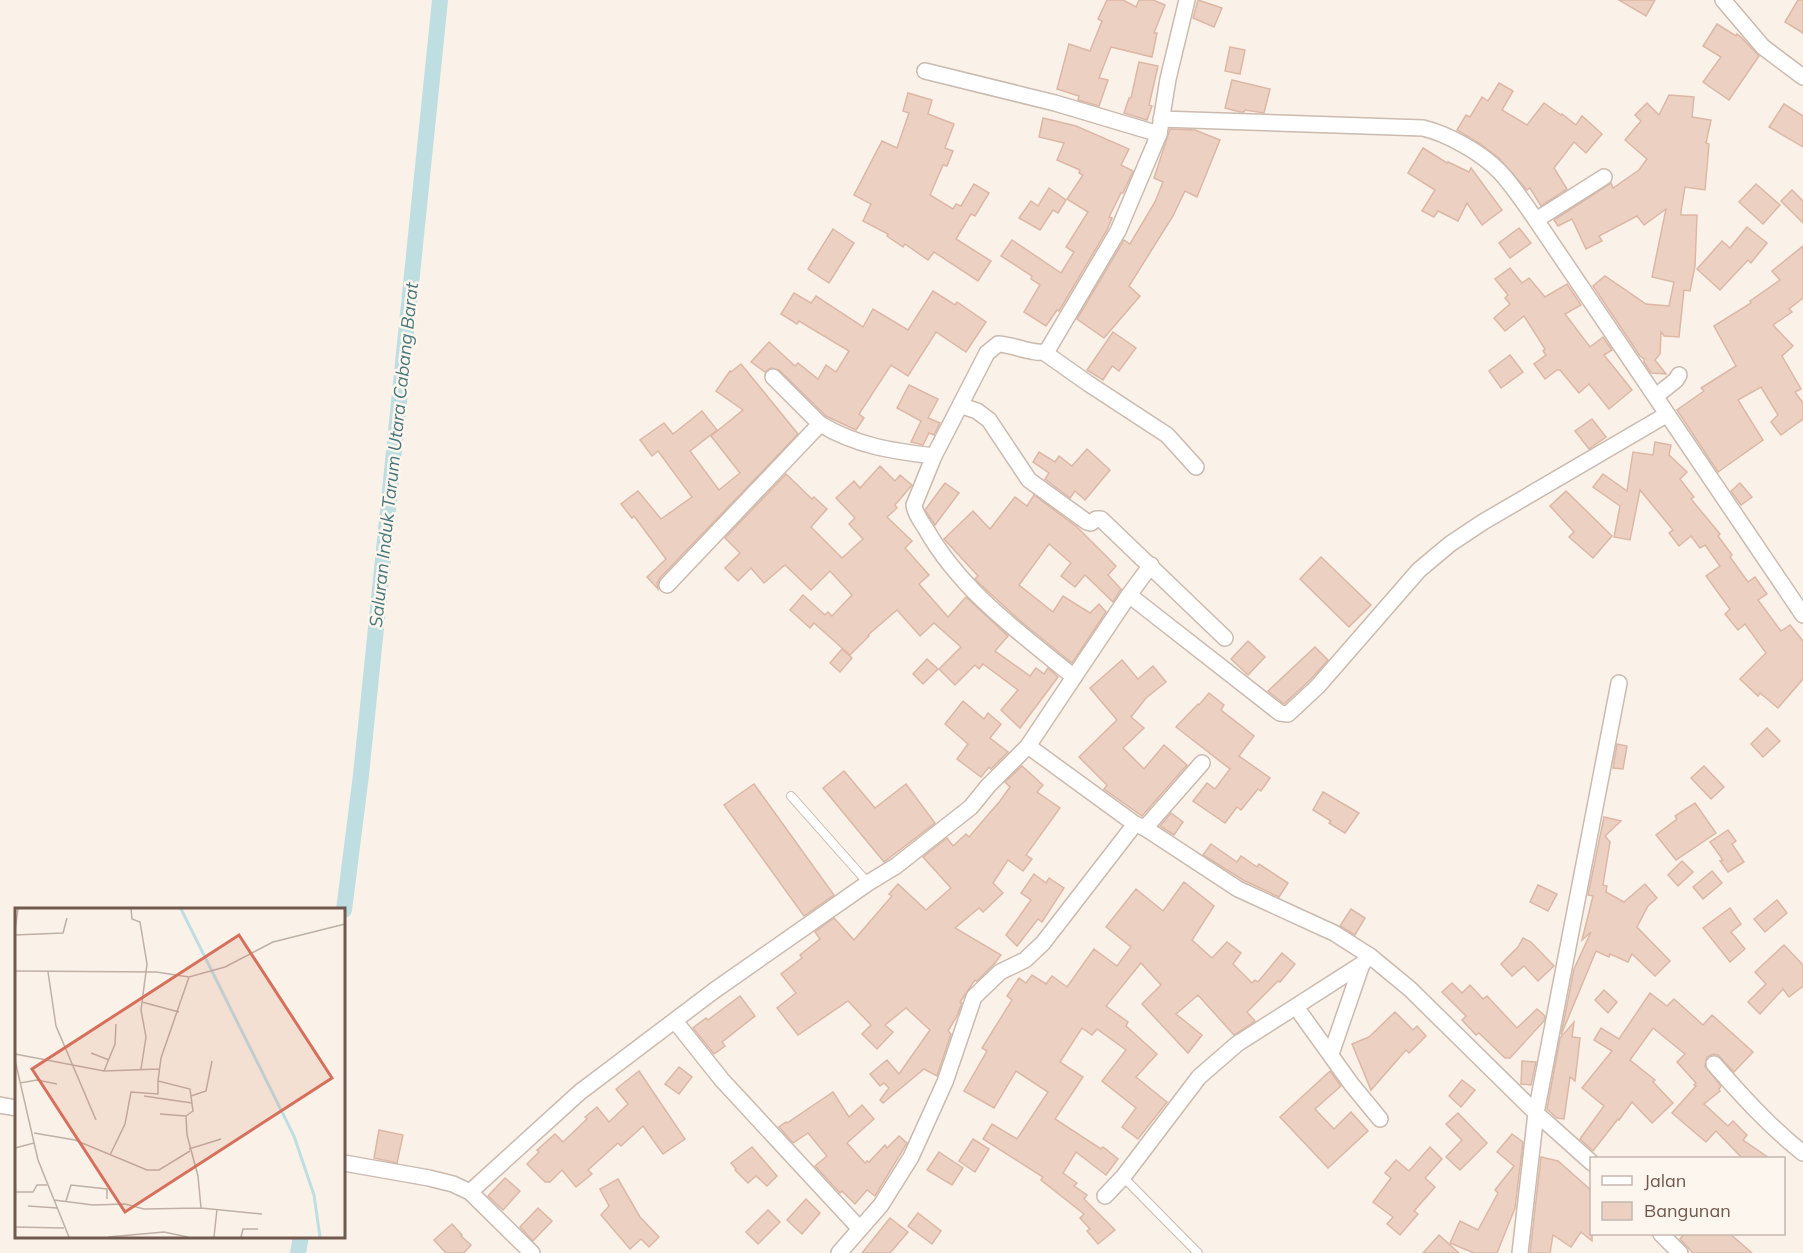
<svg xmlns="http://www.w3.org/2000/svg" width="1803" height="1253" font-family="Mulish,sans-serif">
<style>
.lines{fill:none;stroke-linecap:round;stroke-linejoin:round}
.canal{stroke:#bedee1;stroke-width:16}
.building{fill:#ecd1c3;stroke:#ddb7a5;stroke-width:1.5}
.service-casing{stroke:#cbbaaf;stroke-width:10}
.minor-casing{stroke:#cbbaaf;stroke-width:18}
.service{stroke:#fff;stroke-width:8}
.minor{stroke:#fff;stroke-width:15}
.labels{text-anchor:middle;stroke-width:5;stroke-linejoin:round;paint-order:stroke}
.water-label{font-size:18px;font-style:italic;fill:#47767b;stroke:#fdf6ee}
.inset-river{fill:none;stroke:#bedee1;stroke-width:3}
.inset-road{fill:none;stroke:#bfb0a6;stroke-width:1.5}
.view{fill:#d66f5b;fill-opacity:0.15;stroke:#d66f5b;stroke-width:3}
.inset-edge{fill:none;stroke:#71594f;stroke-width:3}
</style>
<rect width="100%" height="100%" fill="#faf2e8"/>
<g class="lines">
<g class="canal">
<polyline points="344,910 361,775 440,0"/>
<polyline points="298,1253 301,1236"/>
</g>
</g>
<g class="building">
<polygon points="1107,0 1123,0 1136,7 1139,0 1153,0 1165,5 1154,33 1157,33 1152,57 1111,47 1099,78 1108,80 1099,106 1078,100 1079,96 1057,89 1069,44 1090,51 1102,21 1098,19"/>
<polygon points="1198,0 1222,8 1214,27 1193,18"/>
<polygon points="1619,0 1655,0 1646,16"/>
<polygon points="1798,0 1803,0 1803,33 1785,22"/>
<polygon points="1717,24 1736,36 1737,34 1742,38 1759,56 1729,100 1703,82 1721,57 1703,46"/>
<polygon points="1230,47 1245,50 1240,74 1225,71"/>
<polygon points="1139,62 1158,66 1149,105 1152,106 1147,120 1124,113 1129,98 1131,98"/>
<polygon points="1232,80 1270,89 1264,113 1245,110 1244,112 1240,112 1225,108"/>
<polygon points="1499,83 1513,91 1502,110 1527,125 1544,103 1561,115 1562,114 1576,125 1582,116 1602,134 1586,153 1574,142 1554,168 1567,189 1541,206 1530,188 1527,190 1499,158 1479,143 1457,130 1466,115 1470,117 1482,97 1488,101"/>
<polygon points="908,93 932,100 928,114 954,124 945,148 953,151 947,166 943,165 930,195 953,209 956,204 961,206 974,184 989,193 975,216 971,214 956,239 991,261 978,281 934,252 928,260 905,244 903,247 887,236 888,234 863,221 871,204 854,195 882,141 897,148 909,113 903,111"/>
<polygon points="1669,95 1694,97 1692,117 1711,120 1706,143 1709,144 1705,190 1685,187 1681,211 1681,215 1697,215 1695,266 1690,291 1684,290 1679,337 1664,336 1661,332 1660,354 1655,360 1666,374 1651,373 1644,362 1644,359 1640,356 1593,286 1605,276 1646,304 1669,306 1674,282 1652,277 1666,209 1644,225 1637,216 1599,236 1602,241 1586,249 1572,219 1558,226 1554,220 1611,183 1613,188 1639,170 1647,159 1625,140 1641,121 1635,115 1647,103 1659,115"/>
<polygon points="1784,104 1803,116 1803,147 1769,127"/>
<polygon points="1043,118 1076,126 1129,149 1121,165 1133,171 1123,193 1121,193 1109,217 1112,218 1107,230 1059,311 1057,310 1046,326 1024,312 1040,285 1031,279 1032,276 1001,256 1012,240 1061,273 1074,252 1066,247 1088,212 1067,199 1083,175 1079,173 1080,170 1057,160 1064,143 1039,137"/>
<polygon points="1170,129 1195,130 1220,140 1197,197 1185,191 1173,216 1129,286 1140,296 1104,338 1077,319 1124,240 1130,244 1155,202 1163,182 1154,178"/>
<polygon points="1423,148 1447,163 1448,162 1469,172 1471,168 1502,210 1482,225 1467,203 1458,221 1438,211 1434,217 1422,211 1435,190 1408,173"/>
<polygon points="1756,184 1780,205 1763,224 1739,202"/>
<polygon points="1049,188 1066,200 1058,213 1053,210 1040,230 1019,218 1031,201 1038,206"/>
<polygon points="1792,190 1803,201 1803,223 1781,201"/>
<polygon points="1747,227 1767,243 1751,263 1748,260 1720,290 1697,269 1722,241 1730,248"/>
<polygon points="1519,228 1531,243 1510,258 1499,243"/>
<polygon points="833,229 854,243 829,283 808,269"/>
<polygon points="1803,246 1803,298 1789,309 1792,312 1773,325 1793,346 1782,356 1801,389 1795,392 1803,403 1803,419 1781,435 1771,422 1778,415 1761,387 1738,400 1763,440 1718,472 1677,410 1704,391 1701,388 1736,366 1714,326 1751,303 1750,301 1780,280 1772,271"/>
<polygon points="1510,268 1522,283 1529,278 1545,297 1567,284 1581,305 1565,314 1590,347 1603,337 1612,350 1604,355 1632,390 1609,409 1589,384 1579,393 1560,370 1557,370 1545,379 1534,364 1546,355 1543,351 1545,349 1524,316 1505,331 1494,318 1510,304 1505,298 1508,295 1495,279"/>
<polygon points="933,291 955,305 957,302 986,322 966,352 936,332 908,376 891,365 859,414 864,418 856,430 826,416 779,370 771,368 765,372 751,362 769,342 795,366 798,363 818,379 826,365 836,372 849,351 799,321 797,324 781,314 794,293 811,303 816,296 863,327 873,309 908,330"/>
<polygon points="1113,332 1136,348 1119,371 1112,366 1103,380 1087,370"/>
<polygon points="1510,355 1523,372 1501,388 1489,371"/>
<polygon points="741,364 798,434 660,578 657,583 658,589 647,577 666,559 634,516 632,518 621,504 638,491 661,519 692,497 658,451 652,456 640,440 664,423 673,434 702,411 717,430 690,451 719,490 740,473 711,436 743,410 716,391 730,371 731,372"/>
<polygon points="909,385 938,399 928,418 940,423 934,435 929,433 923,445 911,442 921,421 897,408"/>
<polygon points="1592,419 1606,437 1589,449 1575,431"/>
<polygon points="1655,442 1671,445 1669,455 1687,472 1680,479 1694,497 1691,499 1720,534 1718,536 1732,555 1730,557 1748,582 1755,577 1767,594 1758,600 1781,631 1790,625 1803,641 1803,679 1778,708 1760,693 1758,696 1740,679 1766,653 1745,624 1738,630 1725,614 1730,609 1706,576 1720,566 1705,545 1700,548 1691,536 1679,546 1669,533 1673,530 1640,490 1630,540 1614,537 1620,506 1593,487 1603,474 1627,491 1633,452 1653,455"/>
<polygon points="1087,449 1110,470 1085,500 1075,491 1070,498 1045,479 1049,473 1033,462 1039,452 1055,462 1059,456 1072,466"/>
<polygon points="880,466 895,481 900,475 912,485 895,505 897,508 887,517 912,541 905,548 929,575 919,584 948,617 966,597 1008,636 995,651 1030,676 1036,668 1044,674 1048,668 1058,677 1020,728 1001,710 1018,690 983,664 979,669 975,665 955,685 939,669 961,647 934,623 920,636 897,610 868,635 869,636 850,655 814,623 810,628 790,610 803,595 825,615 828,612 832,616 852,595 830,571 811,590 785,565 764,583 751,568 738,581 725,568 740,553 725,538 786,474 812,499 814,497 827,509 811,527 842,558 863,539 849,524 855,518 836,498 854,481 860,488"/>
<polygon points="945,483 959,493 935,525 925,510"/>
<polygon points="1740,483 1752,497 1741,505 1731,491"/>
<polygon points="1566,491 1612,536 1593,558 1569,537 1574,532 1550,506"/>
<polygon points="1034,495 1077,527 1116,566 1108,575 1121,589 1113,602 1085,575 1075,587 1061,576 1071,563 1049,544 1019,585 1053,612 1063,596 1090,613 1099,604 1106,612 1072,663 1019,620 981,585 975,579 978,576 944,539 973,511 990,529 1015,497 1027,506"/>
<polygon points="1321,557 1371,605 1349,627 1300,579"/>
<polygon points="1248,641 1265,657 1248,675 1231,659"/>
<polygon points="1315,647 1328,660 1311,679 1284,704 1268,691"/>
<polygon points="842,649 852,658 840,672 830,663"/>
<polygon points="927,659 938,669 923,684 913,674"/>
<polygon points="1122,660 1138,679 1153,666 1166,682 1146,698 1131,717 1144,728 1123,748 1144,769 1164,745 1187,765 1142,816 1104,789 1107,785 1079,757 1117,720 1090,688"/>
<polygon points="1209,693 1224,705 1221,710 1254,736 1239,756 1270,778 1261,791 1258,789 1241,810 1237,807 1225,823 1193,801 1207,783 1215,789 1230,769 1176,727 1198,704 1199,705"/>
<polygon points="963,701 984,719 988,713 1001,724 990,738 1008,752 991,769 989,767 981,777 957,759 968,744 945,724"/>
<polygon points="1767,728 1780,741 1763,757 1751,744"/>
<polygon points="1617,744 1627,746 1623,769 1613,768"/>
<polygon points="1022,766 1043,785 1037,792 1060,808 1026,855 1032,859 1023,871 1008,860 993,883 1003,893 983,912 979,908 955,928 1001,955 995,963 977,981 975,980 960,1002 962,1003 957,1016 948,1031 951,1034 937,1076 924,1069 883,1103 880,1100 889,1088 884,1083 880,1086 870,1074 887,1060 899,1074 930,1030 906,1008 885,1025 893,1032 877,1049 862,1034 871,1025 848,1001 798,1035 777,1008 796,993 781,974 802,958 800,955 820,939 815,932 834,918 854,940 892,896 889,894 898,884 926,910 951,888 923,857 947,838 953,846 966,834 969,837 1000,801 1010,787 1005,782"/>
<polygon points="1704,766 1724,787 1711,799 1691,778"/>
<polygon points="844,771 875,808 906,784 935,823 884,862 823,788"/>
<polygon points="754,784 834,895 804,916 724,805"/>
<polygon points="1323,792 1359,813 1345,833 1329,823 1331,821 1313,810"/>
<polygon points="1695,803 1716,833 1676,860 1656,835 1677,819 1675,816"/>
<polygon points="1171,813 1183,822 1174,835 1160,826"/>
<polygon points="1604,817 1621,821 1605,836 1610,842 1603,885 1607,886 1606,892 1624,902 1645,884 1657,898 1648,906 1637,927 1670,961 1655,976 1632,954 1628,962 1610,954 1609,957 1596,951 1561,1035 1574,969 1591,932 1582,940 1593,896 1588,895"/>
<polygon points="1728,830 1736,841 1732,844 1744,862 1728,872 1720,861 1723,860 1710,842"/>
<polygon points="1211,844 1237,862 1241,856 1257,867 1259,864 1288,883 1279,897 1243,880 1203,855"/>
<polygon points="1682,861 1693,872 1678,886 1668,875"/>
<polygon points="1712,871 1722,883 1703,899 1693,887"/>
<polygon points="1034,874 1046,883 1049,878 1064,888 1042,922 1038,919 1017,946 1006,935 1031,900 1021,893"/>
<polygon points="1184,882 1214,906 1192,940 1212,958 1227,942 1241,953 1233,964 1252,983 1255,980 1258,982 1282,953 1295,964 1280,982 1278,981 1247,1012 1255,1021 1234,1035 1198,995 1176,1014 1202,1035 1188,1053 1142,1004 1161,985 1141,963 1106,1006 1128,1022 1126,1026 1157,1054 1136,1077 1167,1102 1138,1139 1122,1127 1136,1108 1102,1081 1126,1050 1097,1029 1092,1035 1082,1028 1060,1062 1083,1077 1055,1119 1101,1149 1103,1147 1118,1159 1106,1175 1076,1152 1063,1173 1077,1183 1074,1186 1087,1195 1084,1199 1115,1230 1098,1244 1087,1231 1090,1229 1080,1218 1084,1214 1041,1180 1043,1177 983,1139 992,1124 1017,1139 1048,1092 1016,1071 994,1108 964,1091 987,1051 982,1048 1012,1000 1007,996 1019,978 1026,983 1032,975 1046,984 1052,976 1067,987 1094,949 1117,966 1131,947 1106,927 1136,889 1163,911"/>
<polygon points="1538,885 1557,894 1548,911 1530,902"/>
<polygon points="1777,900 1787,913 1765,932 1754,919"/>
<polygon points="1730,908 1741,924 1731,932 1745,949 1730,962 1703,928"/>
<polygon points="1351,909 1365,918 1355,935 1340,926"/>
<polygon points="1523,938 1531,942 1554,966 1538,981 1524,966 1512,976 1501,964 1518,947"/>
<polygon points="1784,945 1803,965 1803,986 1789,997 1783,989 1760,1014 1748,1002 1766,984 1755,972"/>
<polygon points="1452,983 1462,993 1470,985 1483,999 1487,996 1517,1028 1537,1009 1545,1016 1544,1021 1510,1058 1505,1058 1479,1033 1476,1035 1462,1020 1466,1016 1442,992"/>
<polygon points="1604,990 1617,1002 1608,1013 1595,1000"/>
<polygon points="1650,993 1667,1006 1674,999 1703,1025 1712,1015 1753,1052 1734,1072 1718,1055 1713,1054 1707,1057 1705,1066 1721,1086 1719,1089 1720,1091 1704,1104 1728,1126 1733,1121 1747,1135 1743,1140 1769,1158 1742,1158 1716,1131 1706,1142 1672,1113 1696,1086 1694,1085 1696,1083 1677,1062 1685,1054 1653,1028 1630,1060 1655,1080 1653,1082 1673,1103 1652,1123 1632,1102 1619,1120 1618,1119 1593,1151 1580,1139 1604,1106 1582,1088 1612,1051 1594,1040 1601,1028 1619,1039"/>
<polygon points="740,996 755,1016 722,1042 725,1046 714,1054 693,1028 706,1018 708,1020"/>
<polygon points="1395,1012 1413,1030 1417,1026 1426,1036 1409,1053 1406,1050 1371,1090 1352,1044 1369,1037"/>
<polygon points="1574,1022 1572,1037 1580,1038 1575,1081 1570,1077 1564,1119 1557,1118 1547,1109 1560,1038"/>
<polygon points="1522,1061 1536,1062 1531,1085 1521,1084"/>
<polygon points="679,1067 692,1077 679,1094 665,1084"/>
<polygon points="639,1071 685,1139 663,1154 643,1126 621,1146 618,1143 588,1170 592,1174 576,1187 562,1170 550,1182 545,1182 527,1164 539,1152 537,1150 555,1134 563,1142 587,1119 585,1117 597,1107 609,1122 628,1104 616,1089"/>
<polygon points="1330,1071 1341,1086 1315,1109 1334,1129 1351,1112 1368,1131 1328,1168 1280,1117"/>
<polygon points="1462,1080 1475,1090 1461,1107 1449,1096"/>
<polygon points="833,1092 849,1117 862,1105 874,1119 847,1143 865,1163 867,1161 869,1162 885,1145 887,1148 899,1136 907,1143 875,1196 867,1190 855,1204 842,1191 840,1193 815,1166 827,1156 808,1133 793,1143 779,1127 786,1122 787,1123"/>
<polygon points="1458,1113 1487,1143 1460,1170 1446,1157 1462,1140 1446,1124"/>
<polygon points="379,1130 403,1135 397,1163 374,1158"/>
<polygon points="1512,1134 1523,1142 1515,1208 1497,1253 1474,1253 1450,1243 1460,1221 1478,1230 1498,1193 1495,1190 1514,1166 1497,1152"/>
<polygon points="973,1139 989,1149 975,1172 959,1161"/>
<polygon points="752,1147 777,1176 767,1186 756,1176 748,1183 735,1170 736,1169 731,1163"/>
<polygon points="1430,1147 1442,1159 1425,1178 1435,1187 1414,1211 1418,1214 1400,1235 1387,1224 1393,1217 1373,1202 1391,1178 1385,1173 1396,1160 1409,1171"/>
<polygon points="939,1152 963,1168 952,1185 927,1170"/>
<polygon points="1541,1157 1558,1161 1592,1191 1592,1241 1581,1232 1571,1247 1553,1235 1550,1253 1530,1253"/>
<polygon points="505,1178 520,1191 503,1210 488,1196"/>
<polygon points="618,1179 640,1217 659,1237 649,1247 641,1239 630,1249 601,1215 609,1206 600,1189"/>
<polygon points="806,1199 820,1213 802,1234 787,1220"/>
<polygon points="538,1208 552,1221 533,1241 520,1227"/>
<polygon points="768,1210 780,1222 758,1244 746,1232"/>
<polygon points="918,1213 941,1231 932,1244 908,1226"/>
<polygon points="890,1218 908,1232 890,1253 862,1253"/>
<polygon points="452,1224 462,1235 461,1236 471,1245 464,1253 446,1253 434,1240"/>
<polygon points="1685,1233 1729,1233 1752,1253 1693,1253 1680,1239"/>
<polygon points="1439,1235 1459,1253 1423,1253"/>
</g>
<g class="lines">
<defs>
<g id="service">
<polyline points="791,796 868,883"/>
<polyline points="1123,1177 1198,1253"/>
</g>
<g id="minor">
<polyline points="1723,0 1763,47 1803,77"/>
<polyline points="925,71 1055,103 1159,134"/>
<path d="M1161,119L1423,128C1448,134 1482,153 1500,172C1513,186 1525,204 1536,220L1803,615"/>
<polyline points="1536,220 1604,177"/>
<polyline points="1045,353 1089,384 1167,435 1196,467"/>
<polyline points="773,377 820,424"/>
<polyline points="1656,396 1676,380 1679,375"/>
<polyline points="962,406 977,411 989,420 1029,480 1087,522 1091,523 1096,519 1101,519 1225,638"/>
<path d="M667,585L820,424C857,446 892,451 934,456"/>
<polyline points="1129,595 1151,565"/>
<polyline points="1074,677 1129,595 1280,713 1288,714 1318,686 1419,570 1450,544 1483,522 1666,415"/>
<polyline points="1028,746 1135,824 1145,828 1238,889 1334,933 1370,956 1410,989 1536,1113 1592,1163"/>
<polyline points="1145,828 1202,763"/>
<polyline points="1296,1007 1352,1085 1380,1119"/>
<polyline points="675,1021 722,1080 860,1229"/>
<polyline points="1331,1054 1362,964"/>
<path d="M1714,1064C1742,1096 1770,1127 1803,1153"/>
<polyline points="0,1105 16,1108"/>
<polyline points="344,1163 429,1178 453,1184 470,1192 532,1253"/>
<path d="M470,1192L580,1092L715,990L868,883L896,866L971,807L988,786L1028,746L1074,677C1020,633 961,591 926,529C921,521 915,514 914,505L934,456L987,353L998,344C1012,344 1036,356 1047,351L1118,231L1159,134L1168,79L1187,0"/>
<polyline points="1105,1196 1123,1177 1199,1077 1237,1044 1362,964 1370,956"/>
<polyline points="1661,1234 1680,1253"/>
<polyline points="839,1253 881,1205 911,1157 945,1082 974,997 1000,972 1025,960 1043,943 1135,824"/>
<polyline points="1520,1253 1536,1113 1619,683"/>
</g>
</defs>
<use href="#service" class="service-casing"/>
<use href="#minor" class="minor-casing"/>
<use href="#service" class="service"/>
<use href="#minor" class="minor"/>
</g>
<g class="labels">
<g class="water-label">
<text transform="translate(394 455) rotate(-84)" y="6">Saluran Induk Tarum Utara Cabang Barat</text>
</g>
</g>
<g transform="translate(15 908)">
<rect width="330" height="330" fill="#faf2e8"/>
<path class="inset-river" d="M166,1L279,228L299,287L305,329"/>
<path class="inset-road" d="M116,1L117,11L125,14L132,56L126,102L131,129L126,161M0,22L3,1M0,27L48,25L52,10M0,63L141,64L174,69L210,59L258,34L330,16M33,64L41,118L81,212M174,69L146,150L143,173L175,181L178,203L171,208L172,227L183,268L186,300M127,94L164,104M76,145L94,152M0,146L89,163L144,161M0,152L23,252L54,329M89,163L100,136L101,116M5,175L22,172L42,176M129,188L177,195M176,188L191,183L197,153M145,206L171,208M19,225L60,232L132,262H144L175,243M0,240L19,235M174,241L206,231M95,247L110,216L116,184L143,186V173M0,284H18L22,277H32M39,292L78,297L110,296L129,301L186,300L247,306M51,293L56,277L92,281V291M13,298L42,300M0,319L49,320M93,329L149,324L173,329M199,329L202,301M226,329L228,321H243"/>
<path class="view" d="M224,27L317,170L110,304L17,161Z"/>
<rect width="330" height="330" class="inset-edge"/>
</g>
<rect x="1590" y="1157" width="195" height="78" fill="#fdf6ee" stroke="#c5b7ae" stroke-width="1.5"/>
<rect x="1602" y="1176" width="30" height="9" fill="#ffffff" stroke="#c5b7ae" stroke-width="1.5"/>
<text x="1644" y="1187" font-size="18" fill="#71594f">Jalan</text>
<rect x="1602" y="1202" width="30" height="18" fill="#ecd1c3" stroke="#c5b7ae" stroke-width="1.5"/>
<text x="1644" y="1217" font-size="18" fill="#71594f">Bangunan</text>
</svg>
